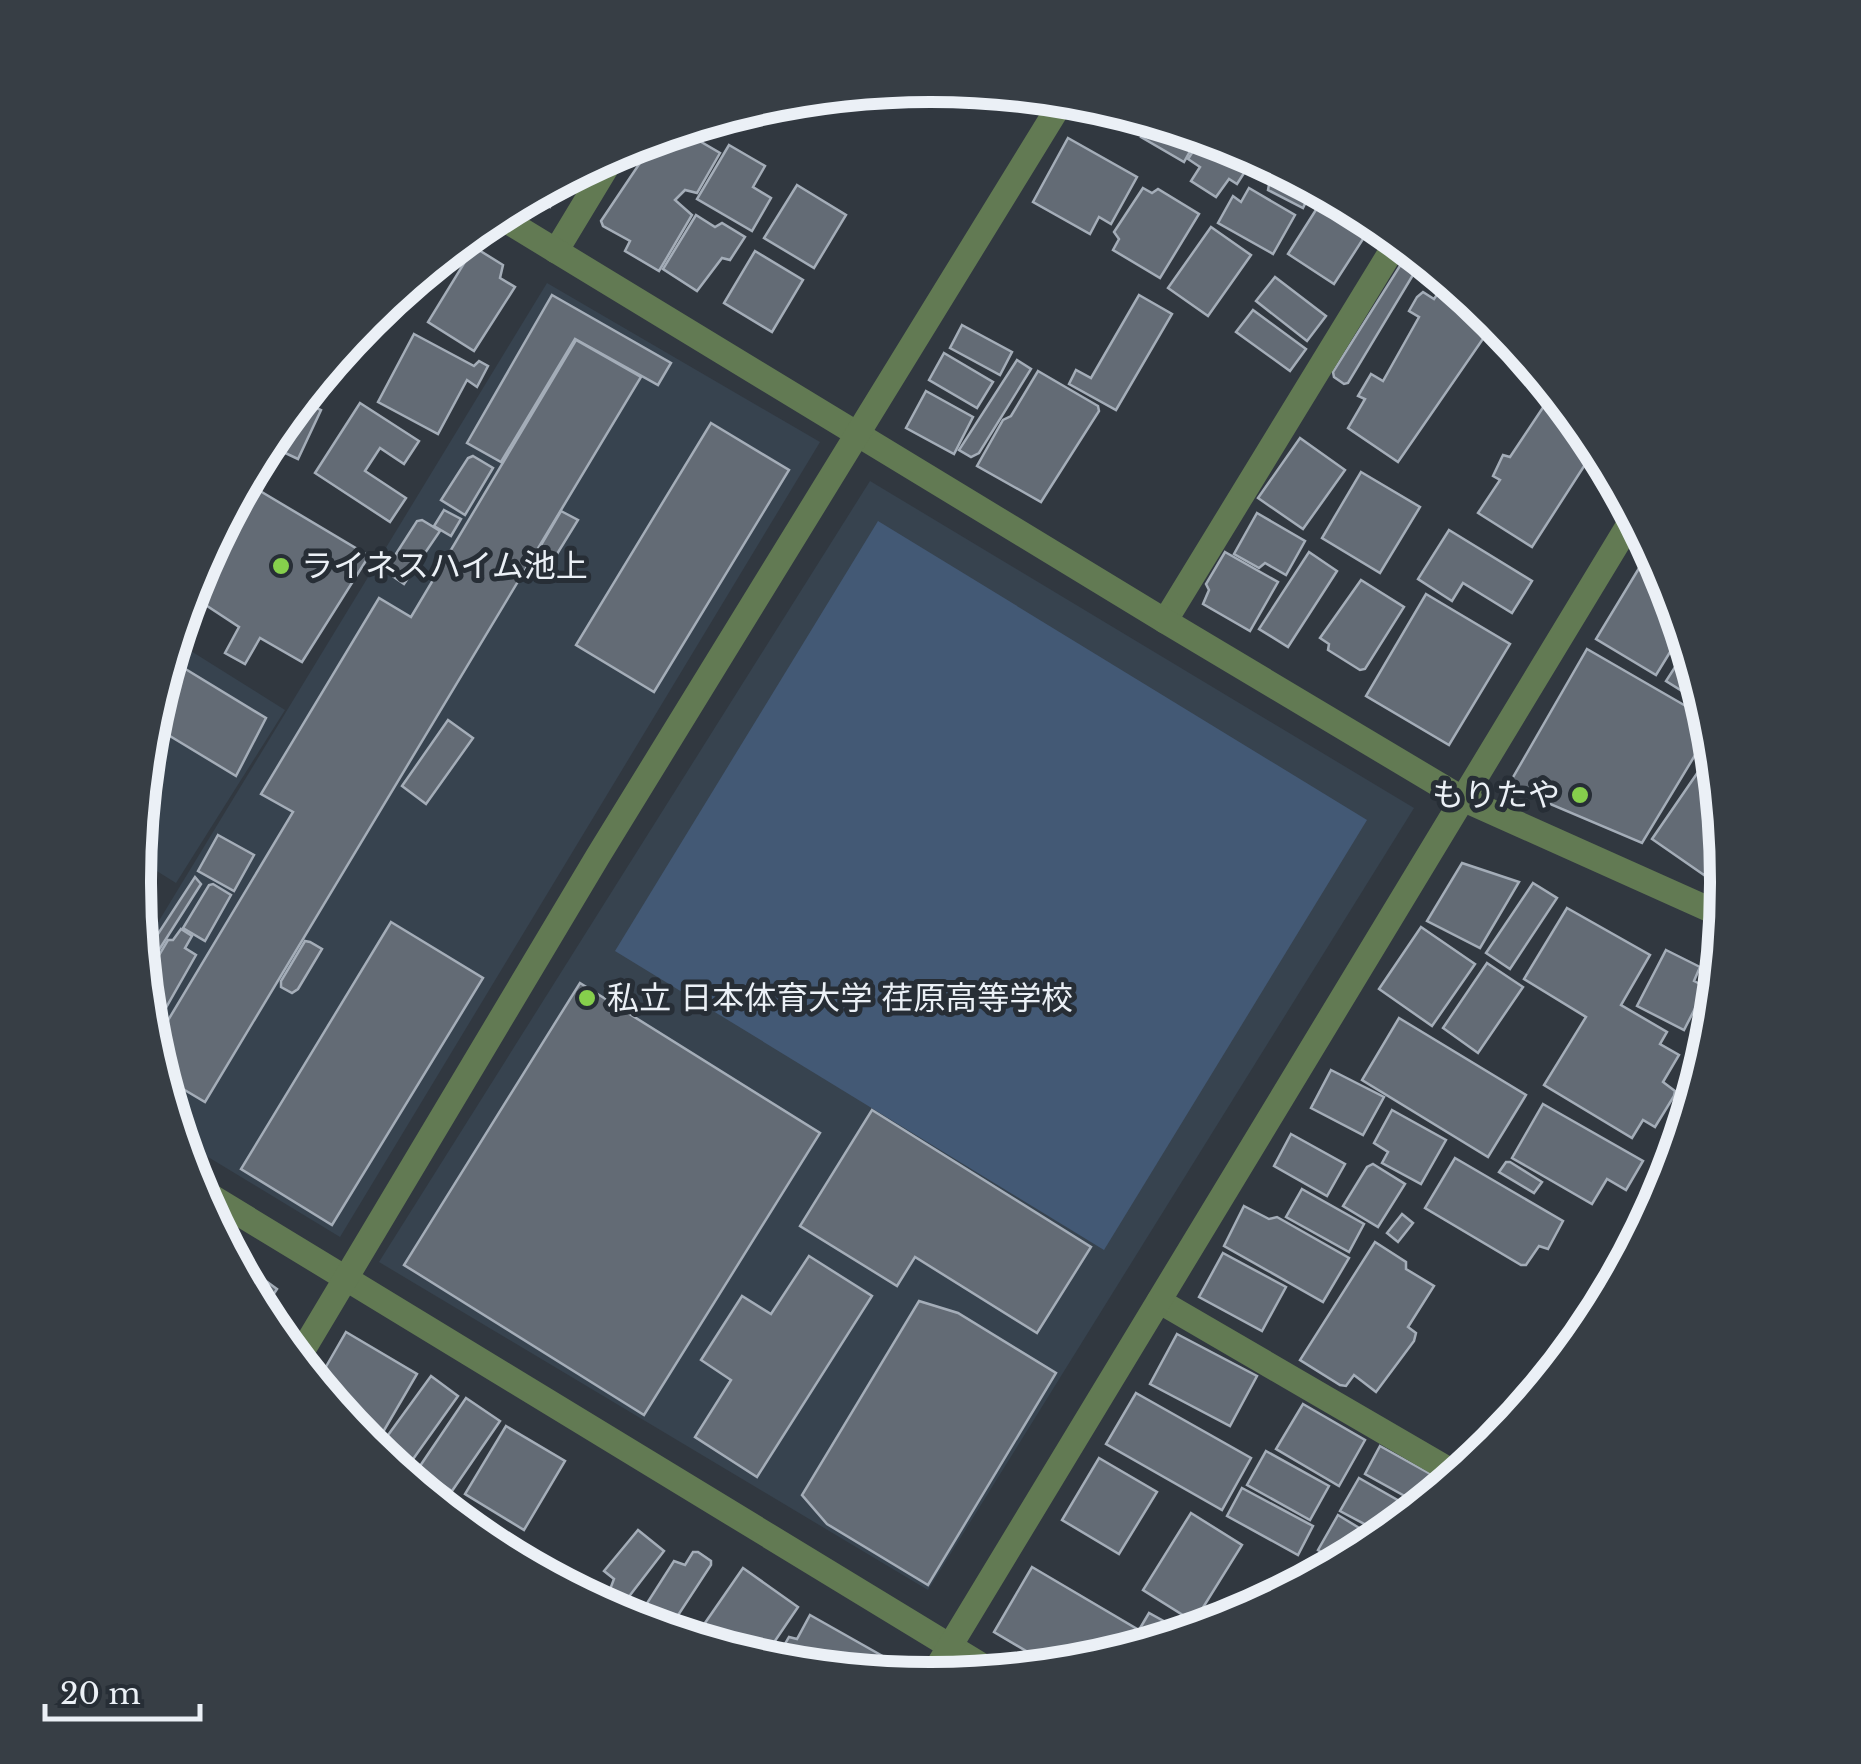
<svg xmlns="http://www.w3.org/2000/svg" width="1861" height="1764" font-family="'Libre Baskerville','Noto Sans JP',serif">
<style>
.built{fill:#37434f}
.green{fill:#435975}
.building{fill:#636b75;stroke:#a4adb8;stroke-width:2.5}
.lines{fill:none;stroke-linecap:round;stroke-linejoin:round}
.lane{stroke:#627a53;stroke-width:25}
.street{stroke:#627a53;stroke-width:25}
.poi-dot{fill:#86cf4c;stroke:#272e36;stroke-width:4}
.labels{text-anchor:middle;stroke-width:10;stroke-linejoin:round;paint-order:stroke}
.poi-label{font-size:32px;fill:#ebf0f6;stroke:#272e36;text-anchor:start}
.rim{fill:none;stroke:#ebf0f6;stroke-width:12}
</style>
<rect width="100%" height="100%" fill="#313840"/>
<g class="built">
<polygon points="547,283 820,442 340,1237 180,1140 149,1037 140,952"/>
<polygon points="870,481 1414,808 928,1590 379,1262"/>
<polygon points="175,641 285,710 176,883 136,858 149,726"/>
</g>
<polygon class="green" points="878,521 1367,820 1104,1250 615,951"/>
<g class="building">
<polygon points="1096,103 1135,115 1128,128 1093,107"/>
<polygon points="1150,120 1199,135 1184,162 1141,137"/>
<polygon points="679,129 720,153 697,193 685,190 675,200 692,215 659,271 625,251 630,241 603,226 601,221 658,136"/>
<polygon points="1203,136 1236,146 1255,156 1237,184 1229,179 1216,197 1191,181 1200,167 1188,159"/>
<polygon points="1068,138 1137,177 1111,224 1099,217 1090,234 1033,202"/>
<polygon points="729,145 765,166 753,187 771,198 752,231 697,199"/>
<polygon points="1260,159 1313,187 1303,208 1268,190 1270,179 1254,170"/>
<polygon points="555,183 561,187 550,207 531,196"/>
<polygon points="797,185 846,215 814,268 764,238"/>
<polygon points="1143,188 1152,193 1158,189 1199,214 1160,278 1113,250 1119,239 1114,232"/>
<polygon points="1249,188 1295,215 1273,254 1218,223 1233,196 1241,202"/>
<polygon points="1326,194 1374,222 1334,284 1288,254"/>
<polygon points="696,215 715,227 722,223 745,237 730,260 722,258 697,291 663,269"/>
<polygon points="1211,227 1251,255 1208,316 1168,288"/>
<polygon points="474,247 503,265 500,278 515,287 474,351 428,322"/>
<polygon points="1410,250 1422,260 1348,383 1344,384 1334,377 1333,372"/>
<polygon points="755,251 803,280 772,332 724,303"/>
<polygon points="1275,277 1326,316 1307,341 1256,301"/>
<polygon points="1447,280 1496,320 1398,462 1348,428 1365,399 1358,396 1371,374 1383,381 1419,317 1409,311 1417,297 1423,292 1434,299"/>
<polygon points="552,295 671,363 658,385 575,339 501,462 467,443"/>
<polygon points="1139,295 1172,314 1116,410 1069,384 1076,370 1091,378"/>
<polygon points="1253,310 1306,349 1290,371 1236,332"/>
<polygon points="962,325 1012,352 1000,375 950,348"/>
<polygon points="414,334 474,366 479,361 488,366 477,387 467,380 438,434 378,402"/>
<polygon points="576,340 641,377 205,1102 161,1076 152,1047 293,812 261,794 379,598 411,617"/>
<polygon points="944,353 993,382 977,408 929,380"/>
<polygon points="1017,360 1031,369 979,453 971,457 959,450"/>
<polygon points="1038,371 1098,406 1099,411 1041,502 977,466 1003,420 1011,416"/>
<polygon points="1548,385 1597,446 1532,547 1478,513 1500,480 1493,476 1503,455 1510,457 1550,397 1543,392"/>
<polygon points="926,391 973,417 954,454 906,428"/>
<polygon points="300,400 321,410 298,459 266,444"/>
<polygon points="360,403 419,441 404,464 380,448 365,471 406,498 390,522 315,473"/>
<polygon points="711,423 789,470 654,692 576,645"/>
<polygon points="1300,438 1345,470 1303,529 1258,498"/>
<polygon points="473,456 493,468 465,515 441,500 468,458"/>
<polygon points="1361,472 1420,507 1380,573 1322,538"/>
<polygon points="245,482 369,556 302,662 260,638 245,664 225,653 239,627 201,602 189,621 182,617 194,576"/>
<polygon points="444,510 461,519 451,536 434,526"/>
<polygon points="561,511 578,520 549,567 534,557"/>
<polygon points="1257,513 1305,541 1286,575 1265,563 1259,568 1234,554"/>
<polygon points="422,520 440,531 404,584 385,571 417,521"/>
<polygon points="1449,530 1532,581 1512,613 1463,583 1452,601 1418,579"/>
<polygon points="1225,552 1278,582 1250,631 1203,604 1209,590 1206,584"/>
<polygon points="1309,552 1337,571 1288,647 1259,629"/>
<polygon points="1647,555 1659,562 1667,578 1683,631 1656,675 1596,639"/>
<polygon points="1361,580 1404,607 1365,669 1360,670 1328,650 1329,644 1320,638"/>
<polygon points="1426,594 1510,644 1449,745 1366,696"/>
<polygon points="1688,647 1706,706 1666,681"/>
<polygon points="1587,649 1710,720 1712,727 1642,843 1508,786"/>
<polygon points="169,659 266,718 236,776 150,724"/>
<polygon points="448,720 473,738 426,804 402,786"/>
<polygon points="1698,772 1718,785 1724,846 1704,875 1652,839"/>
<polygon points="218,835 254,855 234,891 198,871"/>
<polygon points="1462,863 1519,882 1480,948 1427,921"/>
<polygon points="195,877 201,884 143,975 141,960"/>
<polygon points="1533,883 1557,898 1510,969 1486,953"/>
<polygon points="213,884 231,895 205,941 183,928 209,885"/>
<polygon points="1567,908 1650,955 1621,1005 1667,1032 1660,1044 1679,1055 1663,1082 1675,1091 1674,1096 1655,1127 1643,1120 1632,1138 1544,1085 1586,1017 1524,979"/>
<polygon points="391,922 483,978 332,1225 241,1169"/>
<polygon points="1421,927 1475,964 1432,1026 1379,989"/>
<polygon points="181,929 192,936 185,948 196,955 159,1020 146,1012 143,982 168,940 173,940"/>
<polygon points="305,941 310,942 322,949 298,989 292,993 281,987 281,981"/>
<polygon points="1666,950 1700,967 1694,981 1706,987 1684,1030 1637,1006"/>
<polygon points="1487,963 1523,987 1478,1053 1443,1028"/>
<polygon points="580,983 820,1133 644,1415 404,1265"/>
<polygon points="1399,1018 1526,1095 1488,1157 1362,1080"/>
<polygon points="1331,1070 1384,1097 1363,1135 1311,1108"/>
<polygon points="1543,1104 1643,1161 1626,1190 1607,1179 1592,1204 1512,1158"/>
<polygon points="872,1110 1091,1247 1037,1333 915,1257 897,1286 800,1226"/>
<polygon points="1392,1110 1446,1140 1421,1184 1382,1163 1388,1152 1374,1143"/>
<polygon points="1291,1134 1345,1164 1327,1196 1274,1166"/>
<polygon points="1455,1158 1563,1221 1548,1249 1539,1246 1526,1265 1521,1265 1425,1208"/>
<polygon points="1506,1162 1510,1162 1542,1182 1534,1193 1499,1172"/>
<polygon points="1373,1164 1405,1184 1378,1227 1343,1206 1367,1167"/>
<polygon points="1302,1189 1364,1224 1349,1252 1286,1217"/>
<polygon points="1244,1206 1269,1219 1277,1217 1349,1258 1323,1302 1224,1246"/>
<polygon points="1402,1214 1413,1223 1398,1242 1387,1233"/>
<polygon points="1375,1242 1406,1262 1406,1269 1434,1286 1408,1327 1416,1333 1414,1341 1376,1392 1354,1375 1346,1386 1340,1385 1300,1360"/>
<polygon points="1223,1253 1286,1287 1262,1331 1199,1297"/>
<polygon points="809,1256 872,1296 757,1477 695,1437 731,1380 701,1360 742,1296 771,1314"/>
<polygon points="244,1265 277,1289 261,1313 239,1272"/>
<polygon points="1622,1270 1593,1325 1580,1341 1575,1337"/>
<polygon points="919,1301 958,1313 1056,1373 928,1585 827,1524 802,1495"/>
<polygon points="346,1332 417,1374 379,1439 345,1419 316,1384"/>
<polygon points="1177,1334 1257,1376 1230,1426 1150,1384"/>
<polygon points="431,1376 458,1396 411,1462 383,1442"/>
<polygon points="1136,1393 1251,1458 1222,1510 1106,1444"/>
<polygon points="466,1398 500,1421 452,1491 418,1469"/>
<polygon points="1303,1404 1365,1440 1339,1486 1276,1449"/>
<polygon points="506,1426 565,1461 524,1530 465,1494"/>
<polygon points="1380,1446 1441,1480 1432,1497 1421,1505 1365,1474"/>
<polygon points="1266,1451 1329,1486 1310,1520 1247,1485"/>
<polygon points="1099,1458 1157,1492 1119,1554 1062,1520"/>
<polygon points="389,1461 447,1496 440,1506 388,1463"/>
<polygon points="1359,1478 1415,1510 1385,1535 1340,1511"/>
<polygon points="1242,1488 1313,1526 1298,1555 1227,1516"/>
<polygon points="1191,1513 1242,1545 1194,1622 1143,1590"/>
<polygon points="1338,1515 1379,1540 1339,1563 1318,1550"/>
<polygon points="638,1530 664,1551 624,1603 609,1592 614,1579 604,1571"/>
<polygon points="693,1552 698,1552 711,1561 711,1565 671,1626 666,1626 642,1611 674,1561 685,1565"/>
<polygon points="1032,1567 1139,1630 1149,1613 1169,1624 1160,1641 1085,1664 1053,1667 994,1632"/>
<polygon points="743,1568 798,1607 762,1660 705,1642 696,1636"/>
<polygon points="597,1590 660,1624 658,1628 625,1618 591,1600"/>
<polygon points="810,1615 886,1658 878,1674 774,1663 789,1637 797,1639"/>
</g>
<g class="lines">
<g class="lane">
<polyline points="556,251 617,150"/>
<polyline points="1165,621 1398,240"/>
<polyline points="1159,1301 1458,1475"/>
</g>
<g class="street">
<polyline points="497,215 1165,621 1463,799 1724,916"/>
<polyline points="194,1186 994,1673"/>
<polyline points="297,1360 598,856 1064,98"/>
<polyline points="930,1679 1634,516"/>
</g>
</g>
<g class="poi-dot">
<circle cx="281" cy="566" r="10"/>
<circle cx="1580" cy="795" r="10"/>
<circle cx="587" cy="998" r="10"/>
</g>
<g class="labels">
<g class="poi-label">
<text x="301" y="577">ライネスハイム池上</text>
<text x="1560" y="806" text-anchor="end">もりたや</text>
<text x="607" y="1009">私立 日本体育大学 荏原高等学校</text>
</g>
</g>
<path d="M0 0H1861V1764H0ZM930 102H931A779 779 0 0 1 1710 881V883A779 779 0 0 1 931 1662H930A779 779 0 0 1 151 883V881A779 779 0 0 1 930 102Z" fill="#373e45" fill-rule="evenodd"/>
<path class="rim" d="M930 102H931A779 779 0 0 1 1710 881V883A779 779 0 0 1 931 1662H930A779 779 0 0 1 151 883V881A779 779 0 0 1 930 102Z"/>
<path d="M45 1704v15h155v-15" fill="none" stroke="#ebf0f6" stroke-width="5"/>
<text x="60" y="1704" font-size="30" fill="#ebf0f6" stroke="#272e36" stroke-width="8" paint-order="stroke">20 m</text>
</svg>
